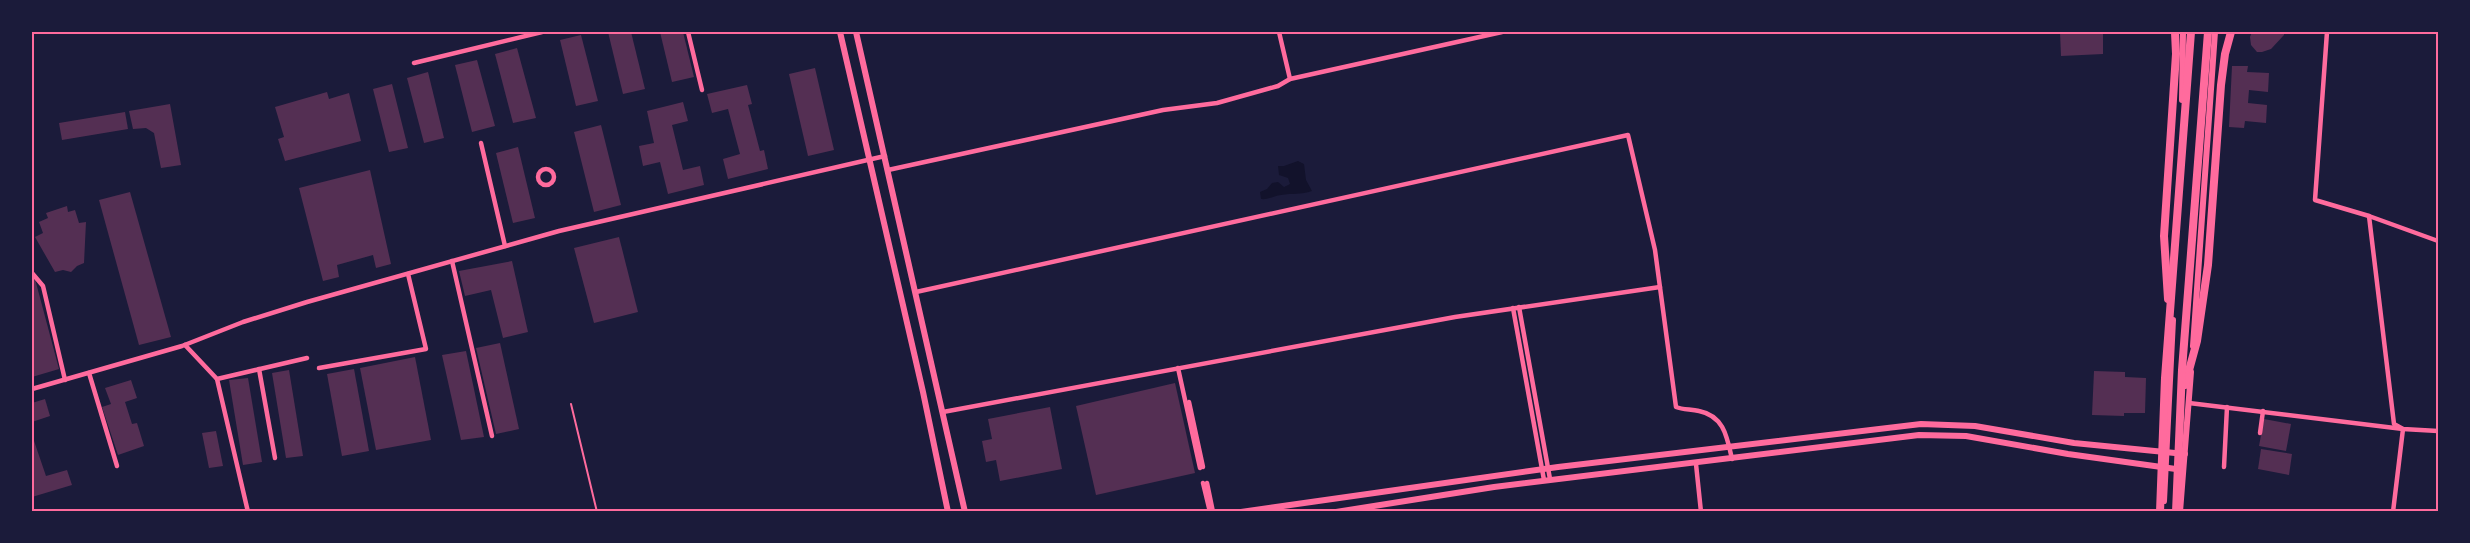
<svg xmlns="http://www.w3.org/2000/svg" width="2470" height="543" font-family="Figtree,sans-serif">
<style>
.water{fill:#12122b}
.building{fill:#542f53}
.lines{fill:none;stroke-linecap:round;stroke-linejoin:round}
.service{stroke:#ff6b9d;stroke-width:2}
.minor{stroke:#ff6b9d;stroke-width:4.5}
.secondary{stroke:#ff6b9d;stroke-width:6}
.trunk{stroke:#ff6b9d;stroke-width:8}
.neatline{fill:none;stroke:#ff6b9d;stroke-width:2}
</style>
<rect width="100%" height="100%" fill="#1b1b3a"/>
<path class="water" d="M1298,161L1304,164L1306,180L1312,191C1301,195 1292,193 1281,195C1273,196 1268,200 1261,199L1260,192L1267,189L1272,183L1278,182L1284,187L1290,184L1288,178L1279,175L1278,166H1284Z"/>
<g class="building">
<polygon points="608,32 631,32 645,89 623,94"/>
<polygon points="660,32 683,32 694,77 672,82"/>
<polygon points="2060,32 2103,32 2103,54 2061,56"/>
<polygon points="2252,32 2284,32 2284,35 2271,49 2262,52 2257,52 2251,45 2250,37"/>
<polygon points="581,35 598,101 576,106 560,40"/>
<polygon points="517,48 536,118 513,123 495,54"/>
<polygon points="477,60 495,126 472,132 455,65"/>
<polygon points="2232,66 2248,66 2247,72 2269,73 2268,92 2249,90 2248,103 2267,105 2266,123 2245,121 2244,128 2229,127"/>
<polygon points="815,68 834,150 808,156 789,74"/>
<polygon points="428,72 444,138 424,143 407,78"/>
<polygon points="392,84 408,148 389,152 373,89"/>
<polygon points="747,85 752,104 748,105 760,151 764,150 768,169 728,179 723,159 740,154 728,109 712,113 707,94"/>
<polygon points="327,92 329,99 349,93 361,141 285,161 278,139 284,137 275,107"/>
<polygon points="683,102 688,121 672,125 683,170 700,166 704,185 668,194 660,162 643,166 639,146 654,143 647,111"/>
<polygon points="170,104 181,165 161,168 154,133 146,128 133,129 129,111"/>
<polygon points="125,112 128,129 62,140 59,123"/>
<polygon points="601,125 621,205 594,212 574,132"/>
<polygon points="518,147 535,218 513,223 496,153"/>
<polygon points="370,170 391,264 376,268 373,255 337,265 339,277 323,281 299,188"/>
<polygon points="130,192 171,337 139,345 99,200"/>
<polygon points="67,206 68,212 75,210 79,223 86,222 84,263 77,266 71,272 63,270 55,272 35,237 43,233 39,222 48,218 46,213"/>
<polygon points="619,237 638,312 594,323 574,248"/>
<polygon points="512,261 528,332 503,338 491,290 465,296 459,271"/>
<polygon points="35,279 59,369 32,377 32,280"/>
<polygon points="500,343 519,429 496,434 476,348"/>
<polygon points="466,351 484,437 461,440 442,355"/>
<polygon points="415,357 431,440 376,450 360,368"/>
<polygon points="354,369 369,451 342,456 327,374"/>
<polygon points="289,370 303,456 286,458 272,373"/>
<polygon points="2094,371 2125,372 2125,377 2146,378 2145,413 2124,413 2124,416 2092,415"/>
<polygon points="248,378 262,462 243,465 229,380"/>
<polygon points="131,380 137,398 125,402 132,424 137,423 144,446 118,455 102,407 111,404 105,388"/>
<polygon points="1175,383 1195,473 1096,495 1076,406"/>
<polygon points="45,399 50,416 32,422 32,403"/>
<polygon points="1050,407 1062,469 1000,481 996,460 986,462 982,441 992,439 988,419"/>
<polygon points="2264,419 2291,424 2286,451 2259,446"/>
<polygon points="216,431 223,466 209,468 202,433"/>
<polygon points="32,435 46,476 67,470 72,485 32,497"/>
<polygon points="2261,449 2292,454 2289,475 2258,469"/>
</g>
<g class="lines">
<polyline class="service" points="571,404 597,512"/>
<g class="minor">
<polyline points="688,32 702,90"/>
<polyline points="1279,32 1290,79"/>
<polyline points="2327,32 2315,200 2369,216 2438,241"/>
<polyline points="414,63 542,32"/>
<polyline points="481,143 505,246"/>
<circle cx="546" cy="177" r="8"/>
<polyline points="888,170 1163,110 1217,103 1278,86 1290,79 1502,32"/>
<polyline points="2369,216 2394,424 2403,429 2393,512"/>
<polyline points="452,261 492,436"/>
<polyline points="32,273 43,286 65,380"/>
<path d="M916,292L1628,135L1655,250L1676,407C1683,410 1691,409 1699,411C1724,416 1727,437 1732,459"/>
<polyline points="1519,307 1550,479"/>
<polyline points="1513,308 1544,480"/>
<polyline points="185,345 217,379 307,358"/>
<polyline points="319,368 426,349 408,274"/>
<polyline points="1178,368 1200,468"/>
<polyline points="259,369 275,458"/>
<polyline points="89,373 117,466"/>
<polyline points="217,379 248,512"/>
<polyline points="32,389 182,346 243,322 307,302 559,231 885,156"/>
<polyline points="1189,402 1203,467"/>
<polyline points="2189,403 2403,429 2438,431"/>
<polyline points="943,412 1455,317 1660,287"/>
<polyline points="2260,433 2263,411"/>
<polyline points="1696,464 1701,512"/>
<polyline points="2224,467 2227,407"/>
<polyline points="1203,483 1210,512"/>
<polyline points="1207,483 1213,512"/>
</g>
<g class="secondary">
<polyline points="840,32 923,392 948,512"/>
<polyline points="856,32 965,512"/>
<polyline points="2182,100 2183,32"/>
<polyline points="2193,346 2215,32"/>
<polyline points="2164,501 2173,320"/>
<polyline points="1241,512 1558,467 1921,424 1975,426 2074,443 2185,454"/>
<polyline points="1336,512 1494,487 1919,435 1966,436 2068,454 2183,470"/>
<polyline points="2180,512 2191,372"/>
</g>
<g class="trunk">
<polyline points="2168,299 2164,236 2176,54 2175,32"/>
<polyline points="2185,385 2197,341 2208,265 2221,85 2225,54 2231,32"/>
<polyline points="2160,512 2165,378 2191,32"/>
<polyline points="2176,512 2182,370 2208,32"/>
</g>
</g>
<rect width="2470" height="543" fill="none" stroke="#1b1b3a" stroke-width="66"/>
<rect x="33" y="33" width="2404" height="477" class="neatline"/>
</svg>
